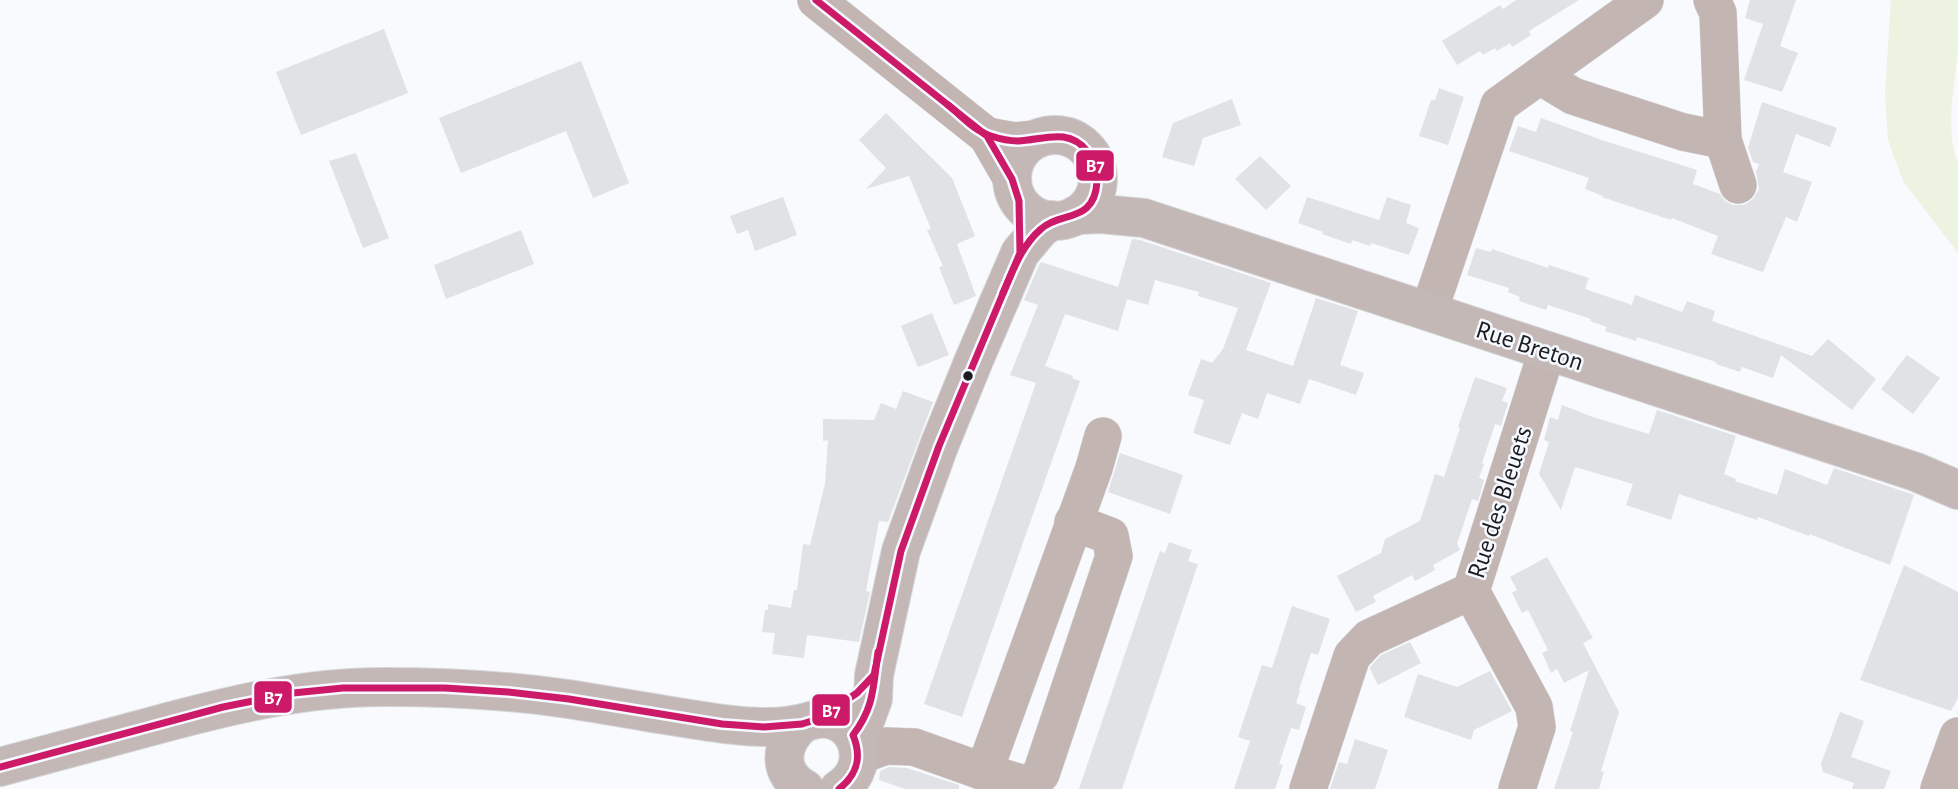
<svg xmlns="http://www.w3.org/2000/svg" width="1958" height="789" font-family="'Alegreya Sans',sans-serif">
<style>
.green{fill:#edf3e1}
.building{fill:#e1e2e5}
.lines{fill:none;stroke-linecap:round;stroke-linejoin:round}
.minor-casing{stroke:#d5d6d9;stroke-width:38}
.major-casing{stroke:#d5d6d9;stroke-width:40}
.minor{stroke:#c2b5b2;stroke-width:37}
.major{stroke:#c3b8b6;stroke-width:38}
.bus-1-casing{stroke:#f6f9ff;stroke-width:12}
.bus-1{stroke:#cc1a69;stroke-width:7}
.bus-dot{fill:#1b1c1f;stroke:#f6f9ff;stroke-width:2.5}
.labels{text-anchor:middle;stroke-width:5;stroke-linejoin:round;paint-order:stroke}
.street-label{font-size:26px;fill:#1b1c1f;stroke:#f6f9ff}
.line-badge{stroke:#f6f9ff;stroke-width:2.5}
.badge-label{font-size:19px;text-anchor:middle;font-weight:bold;fill:#fff}
</style>
<rect width="100%" height="100%" fill="#f8fafd"/>
<path class="green" d="M1891,0H1958C1958,15 1958,29 1958,44C1956,84 1944,125 1958,164V253L1903,181L1888,140L1885,94Z"/>
<g class="building">
<polygon points="1516,0 1579,0 1529,31 1531,35 1512,47 1510,43 1497,51 1495,48 1483,55 1480,51 1457,65 1442,41 1500,5 1503,9"/>
<polygon points="1750,0 1796,0 1780,46 1798,53 1782,92 1744,80 1763,24 1745,18"/>
<polygon points="384,29 408,93 301,135 276,72"/>
<polygon points="581,61 629,183 593,198 566,131 461,173 439,118"/>
<polygon points="1439,88 1464,97 1448,145 1419,136 1431,100 1435,100"/>
<polygon points="1232,99 1241,125 1203,138 1194,166 1162,157 1173,123"/>
<polygon points="1762,102 1837,128 1830,147 1796,134 1783,172 1812,182 1797,222 1786,217 1763,272 1711,254 1718,236 1672,218 1671,220 1602,197 1603,196 1585,189 1589,178 1509,151 1518,126 1536,132 1541,118 1602,140 1697,170 1693,184 1720,194 1725,201 1733,205 1744,205 1753,199 1759,189 1756,172 1759,164 1753,162 1748,148"/>
<polygon points="886,113 952,178 975,236 957,244 976,296 954,305 939,267 943,266 927,230 931,229 909,176 866,189 886,168 859,140"/>
<polygon points="356,153 389,238 363,248 329,161"/>
<polygon points="1260,156 1291,186 1266,210 1235,179"/>
<polygon points="783,197 797,235 755,251 748,230 737,234 730,216"/>
<polygon points="1307,197 1379,220 1387,197 1411,205 1406,223 1419,228 1409,255 1371,243 1370,246 1352,240 1351,244 1322,234 1323,232 1298,223"/>
<polygon points="521,230 534,264 446,299 434,265"/>
<polygon points="1132,239 1140,240 1271,283 1246,350 1293,366 1316,298 1358,311 1340,365 1364,373 1356,395 1309,379 1300,404 1267,393 1258,419 1242,413 1230,445 1193,433 1204,400 1188,395 1201,359 1212,363 1223,349 1238,308 1198,296 1199,292 1155,280 1148,305 1127,299 1118,331 1065,314 1045,366 1073,376 1072,378 1080,381 969,696 962,717 924,704 1036,383 1010,375 1038,305 1024,300 1039,265 1041,262 1118,287"/>
<polygon points="1476,248 1491,252 1492,249 1548,268 1549,265 1589,278 1585,289 1632,305 1635,295 1682,312 1687,301 1715,311 1712,321 1812,356 1828,339 1876,379 1852,410 1781,355 1773,378 1742,367 1740,372 1716,364 1716,362 1637,337 1636,341 1621,336 1605,331 1607,327 1590,321 1591,319 1548,305 1546,310 1519,301 1520,297 1508,292 1509,288 1467,275"/>
<polygon points="932,313 949,355 918,367 901,326"/>
<polygon points="1907,355 1940,378 1913,414 1881,389"/>
<polygon points="1475,377 1507,388 1502,401 1508,403 1501,426 1495,424 1482,463 1484,464 1479,478 1484,480 1478,501 1472,499 1457,544 1460,550 1433,565 1435,570 1426,575 1415,581 1412,575 1373,596 1376,602 1356,612 1337,576 1381,553 1385,539 1420,521 1435,474 1444,477 1460,428 1458,427"/>
<polygon points="903,391 933,402 888,522 879,521 866,591 870,592 859,642 807,635 804,658 772,654 775,633 762,632 765,610 768,610 768,604 791,608 794,590 797,590 803,544 810,545 825,484 828,440 823,441 823,419 874,420 881,403 896,409"/>
<polygon points="1562,405 1593,417 1649,434 1657,410 1736,436 1724,474 1736,479 1735,481 1777,495 1785,469 1827,485 1834,468 1914,495 1890,565 1809,534 1809,536 1758,517 1757,520 1679,494 1671,520 1626,505 1633,484 1575,467 1561,510 1539,474 1549,442 1544,440 1550,417 1558,420"/>
<polygon points="1120,453 1183,475 1170,514 1108,492"/>
<polygon points="1169,542 1192,550 1188,561 1198,564 1122,789 1079,789 1160,551 1165,553"/>
<polygon points="1547,557 1593,638 1583,643 1619,712 1601,771 1604,772 1599,789 1554,789 1573,732 1570,731 1589,670 1564,683 1557,669 1551,673 1542,653 1548,650 1528,610 1522,613 1512,593 1517,590 1510,577"/>
<polygon points="1904,565 1958,592 1958,698 1951,711 1860,680"/>
<polygon points="1292,606 1330,619 1318,655 1311,653 1299,690 1300,691 1296,703 1306,707 1299,730 1291,728 1279,764 1283,765 1275,789 1234,789 1250,741 1238,737 1262,665 1272,668"/>
<polygon points="1410,642 1421,663 1378,685 1370,669 1370,667 1381,655"/>
<polygon points="1490,671 1512,711 1474,730 1471,740 1404,717 1418,674 1457,687"/>
<polygon points="1840,712 1864,721 1851,757 1891,771 1884,789 1852,789 1854,783 1823,772 1821,764"/>
<polygon points="1355,739 1388,750 1375,789 1330,789 1339,762 1347,764"/>
<polygon points="889,767 907,768 959,785 959,789 905,789 879,780 880,771"/>
</g>
<g class="lines">
<defs>
<g id="minor">
<polyline points="816,0 987,136 1012,179"/>
<polyline points="1712,0 1718,13 1723,140 1738,185"/>
<polyline points="1540,76 1573,96 1683,132 1723,140"/>
<polyline points="987,136 1015,141 1035,139"/>
<polyline points="1429,311 1499,105 1645,0"/>
<polyline points="1471,591 1534,707 1537,727 1517,789"/>
<polyline points="859,756 886,746 914,747 984,772 1028,785 1041,774 1114,556 1110,536 1073,522"/>
<polyline points="984,772 1094,468 1103,436"/>
<polyline points="1308,789 1352,656 1369,638 1471,591 1547,351"/>
<polyline points="1939,789 1958,736"/>
</g>
<g id="major">
<circle cx="1055" cy="178" r="43"/>
<polyline points="1076,215 1101,214 1144,218 1916,472 1958,490"/>
<path d="M802,724C780,743 776,773 805,789"/>
<polyline points="853,735 865,721 873,699 874,675 901,551 939,446 974,360 1020,253 1040,229 1052,220"/>
<path d="M0,767C50,754 99,740 149,727C226,706 303,687 383,687C445,687 507,690 568,699C607,705 645,712 684,718C722,724 772,733 810,721C854,707 878,765 839,789"/>
</g>
</defs>
<use href="#minor" class="minor-casing"/>
<use href="#major" class="major-casing"/>
<use href="#minor" class="minor"/>
<use href="#major" class="major"/>
<defs>
<g id="bus-1">
<path d="M948,105C962,116 974,131 991,136C1000,139 1009,141 1018,141C1043,140 1068,127 1087,151C1094,159 1097,170 1097,181C1095,224 1060,211 1041,229C1022,245 1013,270 1003,293"/>
<polyline points="0,767 223,707 293,693 343,688 445,688 508,692 569,699 722,724 764,727 802,724 818,719 857,693 874,675 901,551 939,446 1020,253 1019,201 1012,179 987,136 816,0"/>
<path d="M839,789C858,774 862,757 853,735C875,706 873,686 878,652"/>
</g>
</defs>
<use href="#bus-1" class="bus-1-casing"/>
<use href="#bus-1" class="bus-1"/>
</g>
<circle class="bus-dot" cx="968" cy="376" r="6"/>
<g class="labels">
<g class="street-label">
<text transform="translate(1530 345) rotate(18)" y="9">Rue Breton</text>
<text transform="translate(1499 502) rotate(-72)" y="9">Rue des Bleuets</text>
</g>
</g>
<g class="line-badge">
<rect x="1075" y="149" width="40" height="33" rx="7" fill="#cc1a69"/>
<rect x="253" y="680" width="40" height="34" rx="7" fill="#cc1a69"/>
<rect x="811" y="693" width="40" height="34" rx="7" fill="#cc1a69"/>
</g>
<g class="badge-label">
<text x="1095" y="172">B7</text>
<text x="273" y="704">B7</text>
<text x="831" y="717">B7</text>
</g>
</svg>
